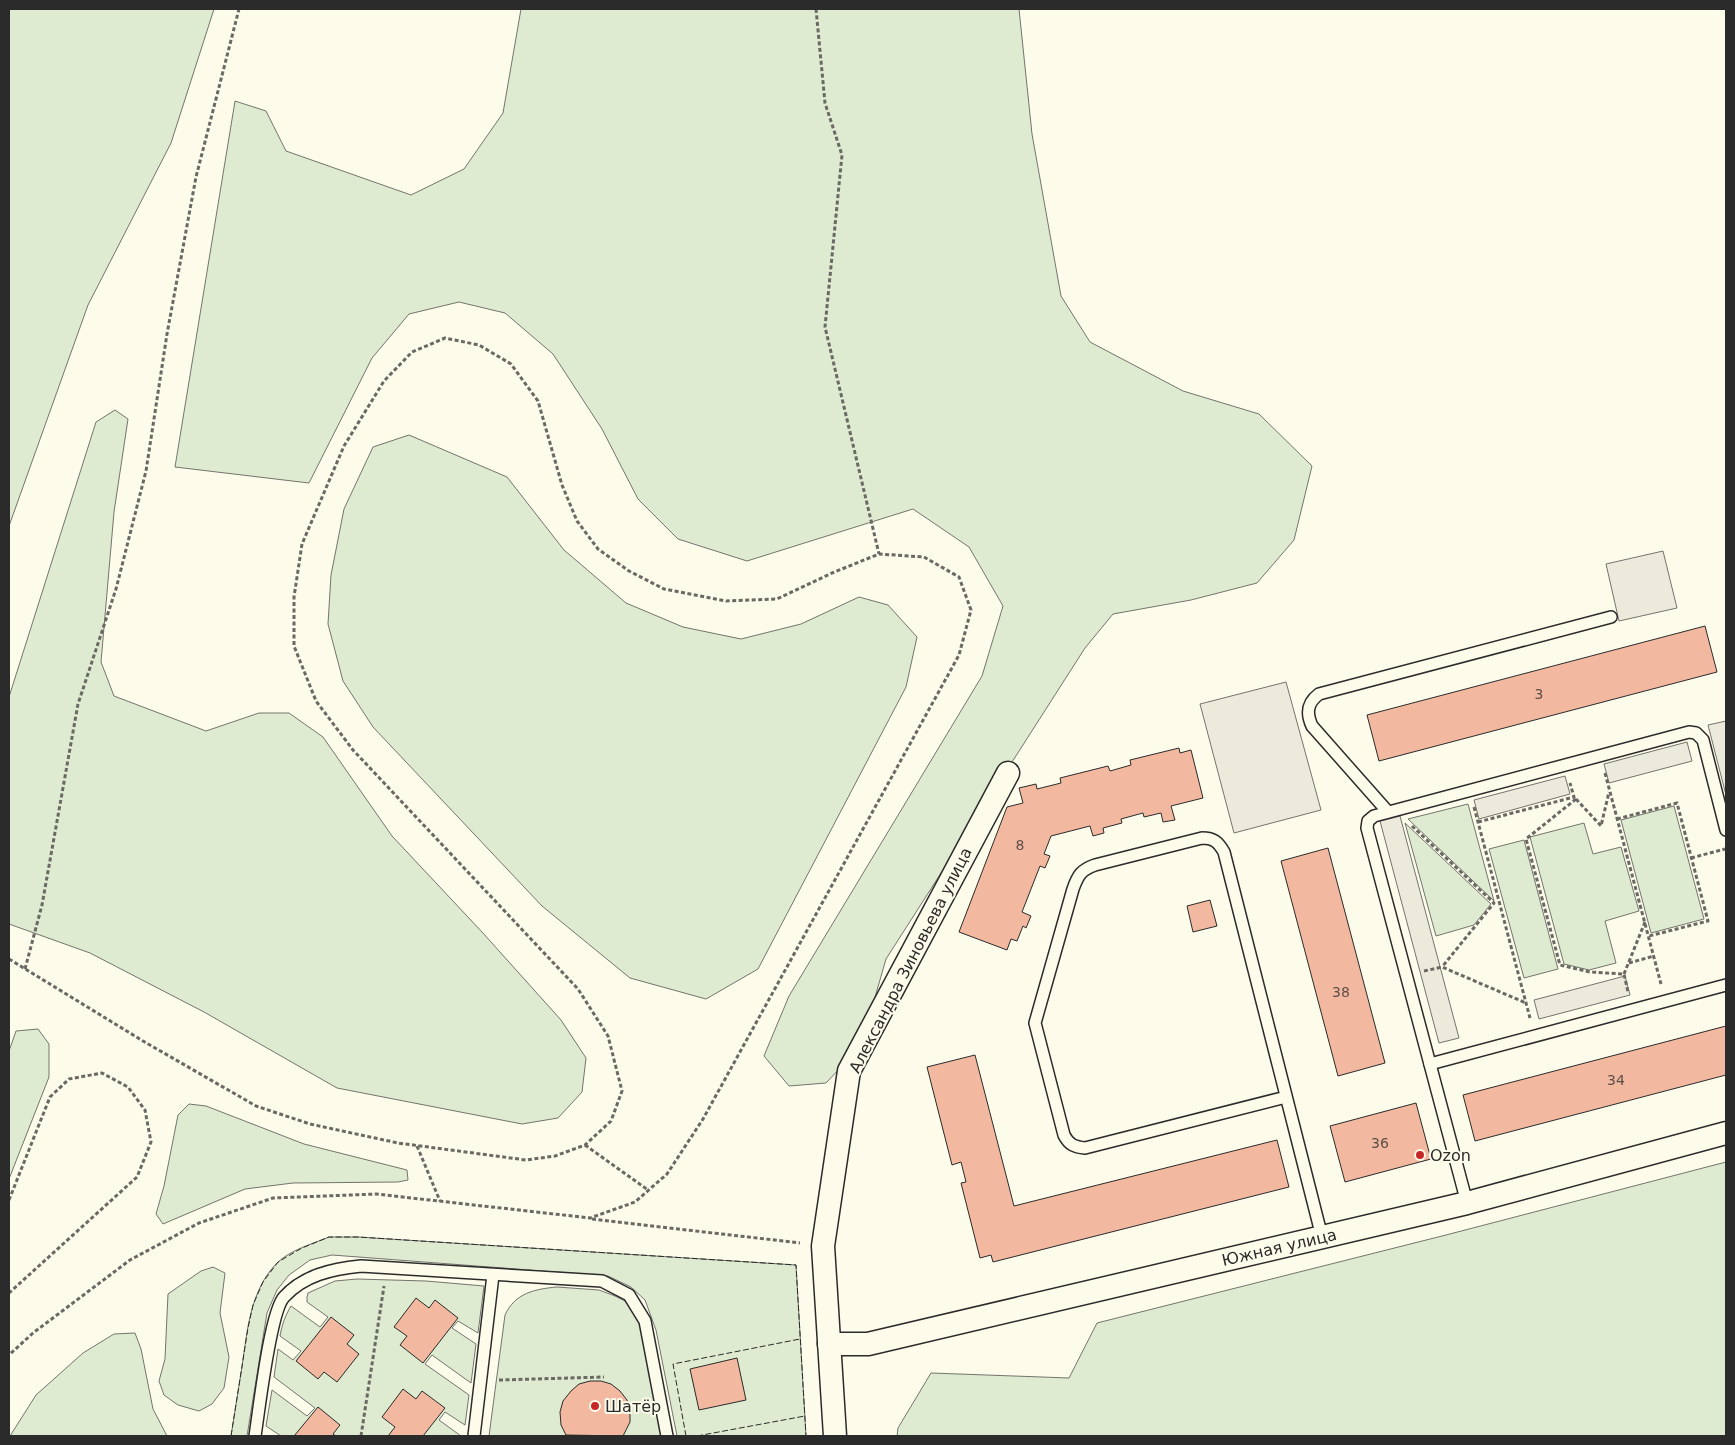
<svg xmlns="http://www.w3.org/2000/svg" width="1735" height="1445" font-family="'DejaVu Sans',sans-serif">
<style>
.green{fill:#deebd1;stroke:#74746e}
.parking{fill:#eceadb;stroke:#74746e}
.building{fill:#f2b8a0;stroke:#2b2b2b}
.lines{fill:none;stroke-linecap:round;stroke-linejoin:round}
.service-casing{stroke:#2b2b2b;stroke-width:14}
.minor-casing{stroke:#2b2b2b;stroke-width:25}
.path{stroke:#6a6964;stroke-width:3;stroke-dasharray:4 2.5;stroke-linecap:butt}
.service{stroke:#fdfbea;stroke-width:11}
.minor{stroke:#fdfbea;stroke-width:22}
.fence{stroke:#2b2b2b;stroke-width:1;stroke-dasharray:6 2.5;stroke-linecap:butt}
.poi-dot{fill:#c62828;stroke:#fdfbea;stroke-width:2}
.labels{text-anchor:middle;stroke-width:4;stroke-linejoin:round;paint-order:stroke}
.number-label{font-size:14px;fill:#5d4e48}
.street-label{font-size:16px;fill:#2b2b2b;stroke:#fdfbea}
.poi-label{font-size:16px;fill:#2b2b2b;stroke:#fdfbea;text-anchor:start}
</style>
<rect width="100%" height="100%" fill="#fdfbea"/>
<g class="green">
<polygon points="9,9 214,9 171,143 88,305 9,526"/>
<polygon points="521,9 1019,9 1032,134 1061,296 1090,342 1183,391 1259,414 1312,466 1294,540 1257,583 1191,600 1113,614 1085,648 886,959 861,1046 826,1083 789,1086 764,1056 789,996 982,676 1003,606 969,547 913,509 747,561 678,539 638,499 602,429 553,354 505,313 459,302 409,314 372,358 309,483 175,467 235,101 266,111 286,151 411,195 464,169 503,113"/>
<polygon points="115,410 128,419 114,512 101,662 114,696 206,731 259,713 289,713 323,737 392,836 482,932 561,1020 586,1058 582,1092 558,1118 522,1124 337,1088 204,1012 90,953 9,924 9,697 96,422"/>
<polygon points="409,435 507,477 564,550 626,603 683,627 741,639 801,624 859,597 888,605 917,637 906,687 758,969 706,999 630,978 542,906 373,727 343,681 328,624 331,575 344,509 373,447"/>
<polygon points="1468,804 1494,901 1408,819"/>
<polygon points="1674,806 1704,919 1651,933 1621,820"/>
<polygon points="1405,823 1491,904 1474,925 1436,936"/>
<polygon points="1584,823 1593,854 1621,847 1639,911 1605,921 1616,963 1589,970 1564,964 1530,837"/>
<polygon points="1524,840 1558,969 1524,978 1489,849"/>
<polygon points="38,1029 49,1044 49,1077 9,1179 9,1051 16,1031"/>
<polygon points="189,1104 206,1106 304,1144 407,1170 408,1180 398,1182 293,1183 245,1189 163,1224 156,1214 164,1186 178,1115"/>
<polygon points="1726,1162 1726,1436 897,1436 898,1428 931,1373 1069,1378 1097,1323 1446,1235"/>
<path d="M329,1237H358L796,1265L806,1436H677L656,1330L645,1300L631,1287L608,1276L332,1255L310,1260L289,1275L277,1290L267,1313L247,1436H231C235,1413 238,1390 242,1367C247,1332 250,1290 277,1263C290,1250 312,1244 329,1237Z"/>
<polygon points="213,1267 225,1273 220,1313 229,1357 224,1388 212,1404 199,1411 178,1405 164,1395 159,1381 165,1359 168,1294 201,1271"/>
<path d="M357,1279L426,1281L484,1286L478,1333L458,1321L452,1328L476,1344L471,1383L432,1355L425,1364L469,1395L465,1425L445,1412L439,1420L461,1436H281L266,1426L272,1390L307,1416L315,1408L274,1377L278,1349L293,1360L301,1351L280,1336C282,1325 285,1316 291,1306L320,1327L328,1317L307,1302V1297L308,1293L335,1281Z"/>
<path d="M557,1287L599,1290L615,1296L625,1301L641,1322L663,1436H489L505,1315C515,1293 535,1289 557,1287Z"/>
<polygon points="135,1333 141,1349 153,1409 167,1436 10,1436 36,1395 83,1353 114,1334"/>
</g>
<g class="parking">
<polygon points="1663,551 1677,608 1619,621 1606,564"/>
<polygon points="1286,682 1321,810 1234,833 1200,704"/>
<polygon points="1726,721 1726,795 1708,725"/>
<polygon points="1687,742 1692,761 1609,783 1604,764"/>
<polygon points="1565,776 1570,794 1479,819 1474,800"/>
<polygon points="1400,816 1459,1038 1439,1043 1380,821"/>
<polygon points="1625,976 1630,995 1539,1019 1534,1000"/>
</g>
<g class="building">
<polygon points="1705,626 1717,672 1379,761 1367,715"/>
<polygon points="1179,748 1180,753 1191,750 1203,798 1171,806 1175,820 1163,822 1161,813 1144,817 1143,813 1121,819 1122,823 1103,828 1104,833 1093,836 1090,826 1051,836 1044,854 1050,856 1045,868 1040,866 1022,912 1031,916 1026,928 1023,926 1017,941 1011,939 1007,950 959,932 1007,807 1023,803 1019,788 1036,784 1037,789 1061,783 1060,778 1108,766 1110,771 1131,765 1130,760"/>
<polygon points="1328,848 1385,1063 1338,1076 1281,861"/>
<polygon points="1210,900 1217,926 1193,932 1187,906"/>
<polygon points="1726,1026 1726,1075 1475,1141 1463,1095"/>
<polygon points="975,1055 1014,1206 1277,1140 1289,1187 993,1262 991,1255 980,1258 961,1183 966,1182 961,1162 952,1165 927,1067"/>
<polygon points="1416,1103 1431,1159 1345,1182 1330,1126"/>
<polygon points="416,1298 429,1308 435,1300 458,1318 423,1363 400,1345 407,1336 394,1327"/>
<polygon points="331,1317 354,1335 347,1344 359,1354 337,1382 324,1372 318,1379 296,1361"/>
<polygon points="737,1358 746,1400 699,1410 690,1369"/>
<polygon points="590,1381 601,1381 611,1384 620,1391 627,1400 630,1411 630,1422 623,1436 566,1435 561,1425 560,1412 563,1401 571,1391 579,1384"/>
<polygon points="403,1389 416,1399 422,1391 445,1408 423,1436 388,1436 395,1427 382,1417"/>
<polygon points="318,1407 340,1425 333,1434 336,1436 294,1436"/>
</g>
<g class="lines">
<defs>
<g id="service">
<path d="M1388,812L1312,726C1306,713 1307,703 1319,694L1611,617"/>
<polyline points="1430,1064 1726,985"/>
<path d="M1286,1097L1085,1148C1075,1147 1069,1145 1064,1135L1035,1023L1073,889C1078,875 1081,870 1095,865L1202,838C1214,838 1218,842 1224,852L1322,1237"/>
<polyline points="1467,1203 1367,828 1368,821 1374,816 1689,732 1696,733 1703,740 1726,830"/>
<path d="M255,1436C259,1411 270,1312 284,1297C304,1275 332,1269 361,1266L602,1281L629,1295L645,1321L667,1436"/>
<polyline points="474,1436 493,1275"/>
</g>
<g id="minor">
<polyline points="829,1344 868,1344 1467,1203 1726,1133"/>
<polyline points="835,1436 823,1246 849,1071 1008,773"/>
</g>
</defs>
<use href="#service" class="service-casing"/>
<use href="#minor" class="minor-casing"/>
<g class="path">
<polyline points="816,9 825,103 842,155 825,327 879,554"/>
<polyline points="1605,773 1661,984"/>
<polyline points="1576,799 1526,839 1560,965 1590,972 1624,974 1628,992"/>
<polyline points="1576,799 1601,826 1609,792"/>
<polyline points="1474,807 1530,1018"/>
<polyline points="1617,819 1677,803 1708,921 1649,936"/>
<polyline points="1478,822 1574,797 1570,783"/>
<polyline points="1412,826 1494,903 1442,967"/>
<polyline points="1691,858 1725,849"/>
<polyline points="9,959 143,1041 256,1106 310,1124 398,1143 526,1160 555,1156 585,1145 611,1121 622,1091 608,1036 578,989 353,750 316,701 294,646 294,597 302,544 344,446 384,381 412,352 445,338 479,345 511,364 538,401 562,485 577,521 598,549 629,571 664,589 726,601 777,599 832,573 879,554 924,557 959,577 971,610 959,655 703,1119 667,1174 635,1202 590,1218 376,1194 273,1198 199,1223 130,1260 33,1333 9,1355"/>
<polyline points="1629,963 1654,956"/>
<polyline points="25,969 42,905 78,704 116,589 146,471 167,334 196,177 239,9"/>
<polyline points="1424,971 1442,967 1526,1003"/>
<polyline points="1624,974 1645,922"/>
<polyline points="585,1145 648,1190"/>
<polyline points="417,1146 440,1201"/>
<polyline points="9,1200 50,1097 69,1079 102,1073 128,1087 145,1110 151,1142 137,1177 9,1293"/>
<polyline points="592,1219 800,1243"/>
<polyline points="499,1380 604,1377"/>
<polyline points="361,1436 384,1286"/>
</g>
<use href="#service" class="service"/>
<use href="#minor" class="minor"/>
<g class="fence">
<polyline points="231,1436 248,1328 253,1305 263,1282 278,1262 302,1248 329,1237 358,1237 796,1265 806,1436"/>
<polyline points="686,1436 673,1364 800,1339"/>
<polyline points="697,1436 805,1416"/>
</g>
</g>
<g class="poi-dot">
<circle cx="1420" cy="1155" r="5"/>
<circle cx="595" cy="1406" r="5"/>
</g>
<g class="labels">
<g class="number-label">
<text x="1539" y="699">3</text>
<text x="1020" y="850">8</text>
<text x="1341" y="997">38</text>
<text x="1616" y="1085">34</text>
<text x="1380" y="1148">36</text>
</g>
<g class="street-label">
<text transform="translate(910 960) rotate(-63)" y="6">Александра Зиновьева улица</text>
<text transform="translate(1279 1247) rotate(-13)" y="6">Южная улица</text>
</g>
<g class="poi-label">
<text x="1430" y="1161">Ozon</text>
<text x="605" y="1412">Шатёр</text>
</g>
</g>
<rect width="1735" height="1445" fill="none" stroke="#2b2b2b" stroke-width="20"/>
</svg>
